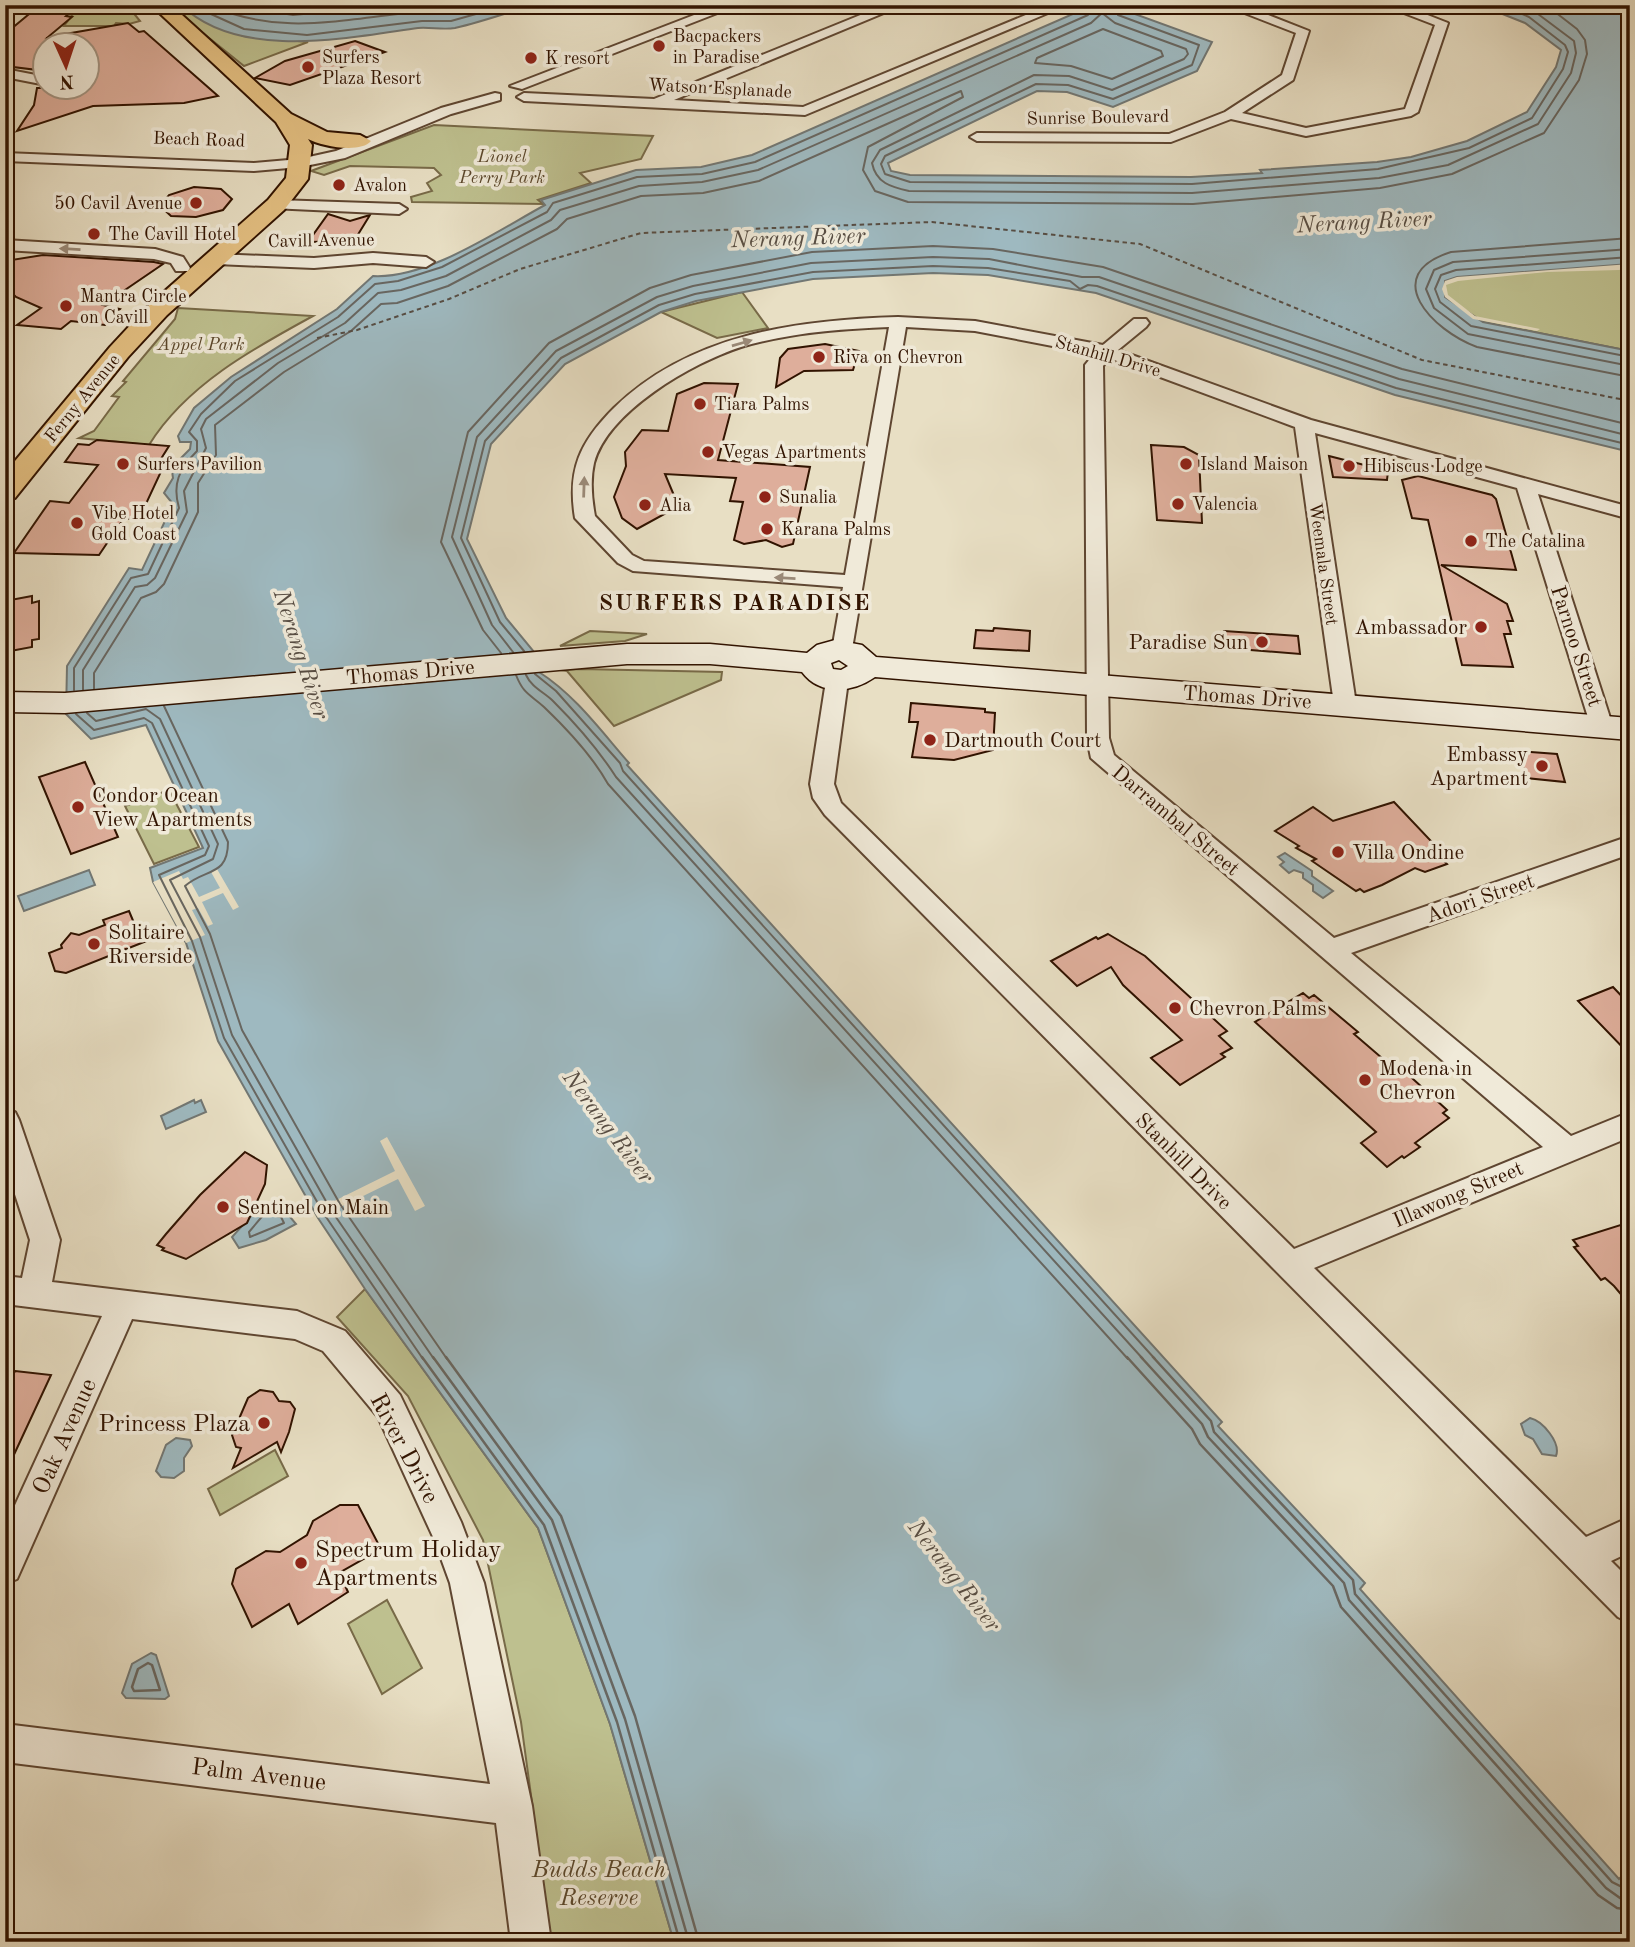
<svg xmlns="http://www.w3.org/2000/svg" width="1635" height="1947" font-family="'Old Standard TT',serif">
<style>
.green{fill:#bec08f;stroke:#786a48;stroke-width:2}
.water{fill:#9eb9c0;stroke:#727773;stroke-width:2}
.pier{fill:#e8dfc4}
.lines{fill:none;stroke-linecap:round;stroke-linejoin:round}
.shore-far1{stroke:#686660;stroke-width:2}
.shore{stroke:#686660;stroke-width:2.5}
.ferry{stroke:#574d43;stroke-width:2;stroke-dasharray:4.5 3.5;stroke-linecap:butt}
.building{fill:#deae9b;stroke:#311300;stroke-width:2}
.minor-casing{stroke:#5f4631;stroke-width:4}
.secondary-casing{stroke:#311300;stroke-width:3}
.trunk-casing{stroke:#311300;stroke-width:4}
.minor{fill:#f0ead9;fill-rule:evenodd}
.secondary{fill:#f0ead9;fill-rule:evenodd}
.trunk{fill:#e4c082;fill-rule:evenodd}
.oneway{fill:#9a8977}
.poi-dot{fill:#8f2418;stroke:#f0ead9;stroke-width:2.5}
.labels{text-anchor:middle;stroke-width:7;stroke-linejoin:round;paint-order:stroke}
.far-poi-label{font-size:18px;fill:#311300;stroke:#f0ead9;text-anchor:start}
.far-street-label{font-size:18px;fill:#311300;stroke:#f0ead9}
.far-park-label{font-size:18px;font-style:italic;fill:#5b472b;stroke:#f0ead9}
.poi-label{font-size:21px;fill:#311300;stroke:#f0ead9;text-anchor:start}
.street-label{font-size:21px;fill:#311300;stroke:#f0ead9}
.water-label{font-size:23px;font-style:italic;fill:#574d43;stroke:#f0ead9}
.far-district-label{font-size:23px;font-weight:bold;letter-spacing:2px;fill:#311300;stroke:#f0ead9}
.near-poi-label{font-size:24px;fill:#311300;stroke:#f0ead9;text-anchor:end}
.near-street-label{font-size:24px;fill:#311300;stroke:#f0ead9}
.near-park-label{font-size:24px;font-style:italic;fill:#5b472b;stroke:#f0ead9}
</style>
<rect width="100%" height="100%" fill="#e8dfc4"/>
<filter id="stains"><feTurbulence type="fractalNoise" baseFrequency=".00286" numOctaves="4"/><feColorMatrix values="0 0 0 0 .2 0 0 0 0 .09 0 0 0 0 .02 0 0 0 .5 -.17"/></filter>
<radialGradient id="worn" r=".72"><stop offset=".6" stop-color="#630" stop-opacity="0"/><stop offset="1" stop-color="#630" stop-opacity=".3"/></radialGradient>
<g class="green">
<polygon points="80,5 127,5 140,21 129,24 116,23 114,26 64,26"/>
<polygon points="168,5 181,5 243,36 308,42 244,66"/>
<polygon points="434,125 653,136 641,159 580,173 591,183 538,200 543,204 412,202 411,197 432,191 427,183 441,175 434,168 350,166 324,175 311,171"/>
<polygon points="1630,264 1630,351 1483,322 1445,297 1443,284 1457,277"/>
<polygon points="742,292 768,328 717,338 661,312"/>
<path d="M178,308L313,316C254,348 186,385 149,445L79,438L94,431L119,397L112,396L126,382L123,381L175,319Z"/>
<polygon points="590,631 647,634 625,641 560,646"/>
<polygon points="581,669 722,672 721,680 614,726 567,671 560,670"/>
<polygon points="169,790 199,847 154,864 125,806"/>
<polygon points="365,1289 538,1528 610,1724 674,1942 551,1942 521,1722 483,1540 408,1396 337,1317"/>
<polygon points="275,1450 288,1476 220,1515 208,1489"/>
<polygon points="387,1600 422,1668 382,1694 348,1624"/>
</g>
<g class="water">
<path d="M181,5H292L328,9L378,5H532C507,13 481,22 455,28C443,30 430,27 418,28C347,38 239,61 181,5Z"/>
<path d="M1480,5H1630V264L1457,277L1445,281V297L1483,322L1630,351V452L1395,395L1096,293L988,275L933,273L813,279L696,301L661,312L565,364L491,444L467,539L506,618L549,670L539,672C575,695 601,731 629,763L627,765L1222,1422L1218,1426L1365,1583L1360,1589L1619,1879L1621,1877L1630,1887V1942H674L610,1724L538,1528L365,1289L318,1218L218,1041L186,943L153,882L150,868L203,848L146,725L91,739L66,714L67,666L129,568L142,570L173,504L164,493L173,478L172,471L179,464L177,462L190,449L191,442H180L178,436L194,408L231,377L337,309L373,276C428,279 497,231 545,205L541,200L636,170L701,167L752,155L1091,6H1113L1212,42L1197,71L1113,107L1067,92L1037,91L888,163L891,171L910,175L1191,177L1262,173L1260,170L1377,162L1411,157L1467,141L1527,112L1556,67L1561,50L1525,23Z"/>
<polygon points="1285,853 1312,871 1312,876 1333,891 1323,898 1313,891 1313,885 1303,878 1303,873 1294,870 1289,873 1280,865 1284,862 1278,857"/>
<polygon points="89,870 95,885 24,911 18,896"/>
<polygon points="194,1100 195,1103 201,1100 206,1112 166,1129 161,1116"/>
<polygon points="262,1204 286,1212 296,1224 266,1240 239,1248 232,1237"/>
<path d="M1530,1418C1543,1421 1561,1443 1556,1456L1542,1454L1533,1439L1525,1435L1521,1424Z"/>
<polygon points="176,1438 190,1440 192,1446 184,1458 184,1471 174,1478 161,1477 156,1471 166,1445"/>
<polygon points="151,1653 156,1655 169,1696 165,1699 126,1698 122,1693 132,1664"/>
</g>
<g class="pier">
<polygon points="1630,264 1630,267 1619,270 1547,272 1458,281 1446,285 1448,295 1475,316 1540,329 1537,331 1473,319 1445,297 1442,289 1445,281 1457,277"/>
<polygon points="217,869 239,907 233,910 223,893 202,902 213,924 208,926 198,908 192,910 205,935 186,943 153,882 179,871 183,879 188,877 199,897 220,888 211,872"/>
<polygon points="387,1137 425,1206 415,1211 398,1179 318,1218 314,1211 395,1171 380,1141"/>
</g>
<g class="lines">
<g class="shore-far1">
<polyline points="191,5 244,29 307,35 422,21 451,21 508,5"/>
<path d="M209,5C275,34 329,22 398,14C425,11 452,12 478,5"/>
<polyline points="234,5 293,15 395,5"/>
<polyline points="1113,5 1118,15 1199,45 1192,65 1113,99 1068,85 1036,84 885,156 881,164 885,174 910,182 1192,184 1378,169 1469,148 1532,118 1563,69 1568,52 1565,45 1529,17 1502,5"/>
<polygon points="1103,29 1161,51 1163,56 1112,79 1071,66 1035,63 1037,58"/>
<path d="M1630,238L1451,252C1378,275 1433,331 1477,347L1630,377"/>
<polyline points="1630,249 1453,262 1434,270 1426,289 1434,308 1468,334 1630,366"/>
<polyline points="1630,257 1456,270 1441,275 1435,289 1440,302 1471,326 1630,357"/>
<polyline points="524,651 500,622 461,538 485,441 561,358 659,305 695,294 813,272 933,266 988,268 1070,281 1080,289 1088,285 1097,286 1396,388 1630,445"/>
<polyline points="513,652 492,625 452,537 477,437 556,351 657,297 693,286 811,263 933,257 989,259 1082,277 1099,277 1399,379 1630,436"/>
<polyline points="501,653 483,630 441,542 468,432 549,343 650,288 691,275 812,252 933,246 993,249 1103,267 1402,369 1630,425"/>
<polyline points="535,674 556,691 620,763 623,771 1155,1359"/>
<path d="M516,675C524,695 530,694 544,707C567,729 593,757 608,784L1128,1359"/>
<path d="M526,675C532,688 544,692 553,701C576,724 598,749 616,777L1143,1359"/>
<polyline points="94,689 94,673 141,598 156,592 164,584 198,512 198,483 216,455 215,425 284,372 351,331 381,304 397,303 448,286 557,229 567,219 641,196 703,193 759,181 961,91 963,97 868,147 863,170 875,191 908,202 1193,204 1380,188 1452,174 1544,133 1579,80 1587,54 1585,40 1577,29 1546,5"/>
<path d="M74,690V668L131,578L148,574L179,508C172,484 179,469 197,451V441L189,432L201,414L235,381L338,317L375,284L398,281L442,267L547,212L553,203L637,177L702,174L755,162L1088,15L1092,5"/>
<path d="M83,690V670L135,587L147,585L155,578L187,512L184,491L206,448L201,429L206,419L278,363L345,323L378,293L401,290L446,276L551,220L560,210L639,186L702,182L758,170L1091,23L1102,13L1115,23L1186,49L1188,54L1184,59L1112,90L1069,76L1034,75L880,150L872,163C876,183 891,187 909,191L1192,193L1379,178L1448,165L1538,124L1571,73L1576,53L1574,41L1526,5"/>
<path d="M164,706L228,842C228,877 205,868 185,886L210,934L242,1030L340,1204L447,1359"/>
<polyline points="87,713 96,721 146,709 160,719 218,844 213,859 170,880 200,937 232,1035 331,1210 434,1359"/>
<polyline points="76,714 94,730 144,718 152,723 209,846 205,855 159,875 192,941 224,1038 324,1214 423,1359"/>
<polygon points="265,1213 281,1217 284,1223 250,1237 249,1232"/>
</g>
<g class="shore">
<polyline points="422,1357 544,1525 617,1722 680,1942"/>
<polyline points="433,1357 552,1520 625,1719 689,1942"/>
<polyline points="446,1357 561,1516 635,1716 699,1942"/>
<polyline points="1127,1357 1192,1429 1200,1444 1333,1586 1341,1607 1598,1895 1617,1908 1630,1910"/>
<polyline points="1141,1357 1202,1424 1208,1437 1344,1583 1349,1600 1606,1888 1620,1898 1630,1900"/>
<polyline points="1153,1357 1211,1421 1214,1432 1353,1580 1355,1594 1612,1882 1630,1891"/>
<polygon points="148,1663 152,1665 160,1690 134,1691 132,1687 138,1669"/>
</g>
<polyline class="ferry" points="317,338 357,330 449,299 520,269 641,233 932,222 1140,244 1422,360 1630,401"/>
</g>
<g class="building">
<polygon points="40,5 79,5 66,16 72,17 48,37 128,23 139,32 144,31 218,96 184,103 93,106 17,131 34,105 37,88 88,88 88,46 48,46 47,37 46,71 5,66 5,34"/>
<polygon points="355,41 385,52 290,85 255,78 285,61"/>
<polygon points="194,187 221,189 232,199 223,210 196,217 171,216 160,206 169,195"/>
<polygon points="328,214 350,221 370,215 354,241 308,242"/>
<polygon points="43,255 154,262 163,264 103,305 120,309 105,325 71,321 61,329 17,325 41,308 16,297 5,286 5,261"/>
<polygon points="825,344 859,351 853,370 804,371 776,387 780,358 788,349"/>
<polygon points="704,383 738,384 718,460 810,467 793,544 782,547 766,540 744,544 734,540 743,502 730,501 736,478 665,474 678,505 669,506 670,511 637,529 622,518 614,497 626,466 625,452 642,430 668,431 677,394"/>
<polygon points="97,440 169,446 159,462 165,463 145,506 139,505 130,519 124,518 99,555 14,553 50,501 69,503 98,465 65,462 78,444 89,445"/>
<polygon points="1151,445 1184,447 1199,455 1202,523 1157,520"/>
<polygon points="1329,456 1388,471 1387,480 1333,477"/>
<polygon points="1418,476 1492,495 1496,499 1516,570 1441,565 1507,604 1513,621 1507,621 1511,634 1504,634 1513,667 1462,665 1428,520 1412,518 1402,480"/>
<polygon points="32,596 32,603 39,601 39,639 32,640 32,647 5,652 5,601"/>
<polygon points="994,628 1030,631 1029,651 974,648 976,630 993,631"/>
<polygon points="1224,631 1298,636 1300,654 1226,648"/>
<polygon points="911,703 985,709 985,712 995,713 993,750 954,760 912,757 918,722 909,722"/>
<polygon points="1519,751 1557,754 1565,782 1526,778"/>
<polygon points="85,762 118,837 71,854 39,777"/>
<polygon points="1394,802 1449,860 1444,861 1447,864 1425,872 1415,868 1382,885 1364,892 1360,889 1356,891 1312,861 1316,859 1296,848 1299,846 1275,831 1313,807 1333,821"/>
<polygon points="129,911 134,923 124,938 144,942 66,973 55,971 49,953 62,948 61,945 71,933 79,935 105,925 103,920"/>
<polygon points="1108,934 1145,956 1227,1031 1219,1036 1232,1048 1221,1054 1225,1057 1180,1085 1151,1058 1182,1040 1123,985 1111,967 1077,986 1051,961 1096,937 1098,939"/>
<polygon points="1613,987 1630,1005 1630,1055 1578,1001"/>
<polygon points="1303,993 1309,998 1314,995 1358,1032 1354,1034 1397,1071 1401,1068 1447,1110 1443,1113 1449,1118 1415,1143 1420,1147 1404,1158 1402,1156 1387,1167 1361,1143 1376,1132 1255,1022"/>
<polygon points="245,1152 267,1165 265,1184 247,1223 186,1259 162,1250 164,1248 157,1245 166,1234 200,1195"/>
<polygon points="1630,1222 1630,1305 1614,1286 1605,1278 1601,1280 1574,1247 1578,1246 1573,1240"/>
<polygon points="15,1371 51,1375 5,1474 5,1391"/>
<polygon points="260,1390 273,1392 279,1401 290,1402 295,1409 289,1432 281,1452 277,1442 233,1468 241,1448 236,1447 232,1435 248,1398"/>
<polygon points="340,1505 358,1505 381,1549 339,1573 348,1592 298,1624 289,1604 252,1627 232,1584 236,1569 266,1551 280,1552 307,1535 313,1521"/>
</g>
<g class="lines">
<defs>
<g id="minor">
<polygon points="5,5 17,5 5,16"/>
<polygon points="720,5 738,5 522,89 510,86"/>
<polygon points="885,5 903,5 674,100 803,107 1050,5 1067,5 805,115 524,101 517,97 524,93 654,99"/>
<polygon points="1224,5 1243,5 1309,31 1293,80 1242,113 1306,128 1405,109 1435,25 1383,5 1402,5 1448,23 1418,112 1411,116 1306,136 1231,119 1171,142 977,141 970,137 977,133 1169,134 1225,112 1282,75 1296,33"/>
<polygon points="5,69 46,77 46,85 5,77"/>
<polygon points="495,93 500,94 500,100 451,114 345,158 300,167 254,171 5,161 5,153 254,163 300,159 336,151 441,108"/>
<polygon points="276,200 399,204 407,209 399,214 271,208 268,205"/>
<polygon points="5,240 155,249 183,257 190,268 188,271 176,271 171,263 154,259 5,250"/>
<polygon points="373,253 426,257 434,262 426,267 373,263 314,268 216,264 208,259 216,254 314,258"/>
<path d="M898,317L975,321L1103,345L1134,319H1146L1149,323L1146,327L1118,350L1311,420L1630,507V519L1538,494L1613,727L1610,732H1594L1591,727L1517,488L1315,433L1356,704L1353,709H1337L1334,704L1295,427L1109,358L1103,366L1109,738L1114,755L1334,938L1630,836V854L1351,953L1571,1136L1630,1112V1137L1314,1268L1586,1537L1630,1517V1552L1611,1561L1630,1580V1623L1618,1617L825,815L813,798L810,784L826,681L829,676H845L848,681L834,784L841,803L1294,1249L1543,1147L1091,758L1087,738L1085,365L1094,354L975,331L906,327L851,655H835L832,650L843,587L633,571L618,563L575,518C567,470 580,442 614,408C690,334 797,320 898,317ZM889,327L845,575L644,561L632,555L595,516C592,500 590,480 594,463C608,411 692,363 741,347C788,333 839,329 889,327Z"/>
<polygon points="5,1108 15,1112 19,1120 60,1240 52,1282 297,1311 345,1331 400,1395 461,1522 484,1583 532,1806 551,1942 511,1942 496,1823 5,1762 5,1724 490,1784 450,1583 434,1539 378,1417 323,1351 295,1339 132,1319 17,1579 5,1584 5,1527 102,1316 5,1304 5,1276 22,1278 30,1240 5,1164"/>
</g>
<path id="secondary" d="M835,640L862,645L876,657L1630,718V740L875,677C852,693 820,696 802,672L710,664H627L65,713L5,712V692L65,693L627,644H710L807,653L817,645ZM839,660L848,666L841,670L833,669L831,663Z"/>
<path id="trunk" d="M151,5H171L291,114L327,132L360,135L371,141C360,154 321,146 308,139L312,145L308,179L284,210L167,315L128,357L15,498L5,500V473L110,347L149,305L268,200L286,178L290,145L276,122Z"/>
</defs>
<use href="#minor" class="minor-casing"/>
<use href="#secondary" class="secondary-casing"/>
<use href="#trunk" class="trunk-casing"/>
<use href="#minor" class="minor"/>
<use href="#secondary" class="secondary"/>
<use href="#trunk" class="trunk"/>
</g>
<defs><path id="oneway-solid" d="M-6-.8H1V-3.2L6.5 0L1 3.2V.8H-6Z" transform="scale(1.75)"/></defs>
<g class="oneway">
<use href="#oneway-solid" transform="translate(70 249) rotate(-177)"/>
<use href="#oneway-solid" transform="translate(742 343) rotate(-16)"/>
<use href="#oneway-solid" transform="translate(584 487) rotate(-88)"/>
<use href="#oneway-solid" transform="translate(785 578) rotate(-177)"/>
</g>
<g class="poi-dot">
<circle cx="659" cy="46" r="7"/>
<circle cx="531" cy="58" r="7"/>
<circle cx="308" cy="67" r="7"/>
<circle cx="339" cy="185" r="7"/>
<circle cx="196" cy="203" r="7"/>
<circle cx="94" cy="234" r="7"/>
<circle cx="66" cy="306" r="7"/>
<circle cx="819" cy="357" r="7"/>
<circle cx="700" cy="404" r="7"/>
<circle cx="708" cy="452" r="7"/>
<circle cx="123" cy="464" r="7"/>
<circle cx="1186" cy="464" r="7"/>
<circle cx="1349" cy="466" r="7"/>
<circle cx="765" cy="497" r="7"/>
<circle cx="1178" cy="504" r="7"/>
<circle cx="645" cy="505" r="7"/>
<circle cx="77" cy="523" r="7"/>
<circle cx="767" cy="529" r="7"/>
<circle cx="1471" cy="541" r="7"/>
<circle cx="1481" cy="627" r="7"/>
<circle cx="1262" cy="642" r="7"/>
<circle cx="930" cy="740" r="7"/>
<circle cx="1542" cy="766" r="7"/>
<circle cx="78" cy="807" r="7"/>
<circle cx="1338" cy="852" r="7"/>
<circle cx="94" cy="944" r="7"/>
<circle cx="1175" cy="1008" r="7"/>
<circle cx="1365" cy="1080" r="7"/>
<circle cx="223" cy="1207" r="7"/>
<circle cx="264" cy="1423" r="7"/>
<circle cx="301" cy="1563" r="7"/>
</g>
<g class="labels">
<g class="far-poi-label">
<text x="673" y="42">Bacpackers<tspan x="673" dy="21">in Paradise</tspan></text>
<text x="322" y="63">Surfers<tspan x="322" dy="21">Plaza Resort</tspan></text>
<text x="545" y="64">K resort</text>
<text x="353" y="191">Avalon</text>
<text x="182" y="209" text-anchor="end">50 Cavil Avenue</text>
<text x="108" y="240">The Cavill Hotel</text>
<text x="80" y="302">Mantra Circle<tspan x="80" dy="21">on Cavill</tspan></text>
<text x="833" y="363">Riva on Chevron</text>
<text x="714" y="410">Tiara Palms</text>
<text x="722" y="458">Vegas Apartments</text>
<text x="137" y="470">Surfers Pavilion</text>
<text x="1200" y="470">Island Maison</text>
<text x="1363" y="472">Hibiscus Lodge</text>
<text x="779" y="503">Sunalia</text>
<text x="1192" y="510">Valencia</text>
<text x="659" y="511">Alia</text>
<text x="91" y="519">Vibe Hotel<tspan x="91" dy="21">Gold Coast</tspan></text>
<text x="781" y="535">Karana Palms</text>
<text x="1485" y="547">The Catalina</text>
</g>
<g class="far-street-label">
<text transform="translate(720 88) rotate(3)" y="6">Watson Esplanade</text>
<text transform="translate(1098 117) rotate(-1)" y="6">Sunrise Boulevard</text>
<text transform="translate(199 139) rotate(2)" y="6">Beach Road</text>
<text transform="translate(321 240) rotate(-1)" y="6">Cavill Avenue</text>
<text transform="translate(1108 356) rotate(16)" y="6">Stanhill Drive</text>
<text transform="translate(82 398) rotate(-51)" y="6">Ferny Avenue</text>
<text transform="translate(1324 564) rotate(82)" y="6">Weemala Street</text>
</g>
<g class="far-park-label">
<text x="502" y="162">Lionel<tspan x="502" dy="21">Perry Park</tspan></text>
<text x="201" y="350">Appel Park</text>
</g>
<g class="poi-label">
<text x="1467" y="634" text-anchor="end">Ambassador</text>
<text x="1248" y="649" text-anchor="end">Paradise Sun</text>
<text x="944" y="747">Dartmouth Court</text>
<text x="1528" y="761" text-anchor="end">Embassy<tspan x="1528" dy="24">Apartment</tspan></text>
<text x="92" y="802">Condor Ocean<tspan x="92" dy="24">View Apartments</tspan></text>
<text x="1352" y="859">Villa Ondine</text>
<text x="108" y="939">Solitaire<tspan x="108" dy="24">Riverside</tspan></text>
<text x="1189" y="1015">Chevron Palms</text>
<text x="1379" y="1075">Modena in<tspan x="1379" dy="24">Chevron</tspan></text>
<text x="237" y="1214">Sentinel on Main</text>
</g>
<g class="street-label">
<text transform="translate(1577 646) rotate(72)" y="7">Parnoo Street</text>
<text transform="translate(410 672) rotate(-5)" y="7">Thomas Drive</text>
<text transform="translate(1247 697) rotate(4)" y="7">Thomas Drive</text>
<text transform="translate(1176 820) rotate(40)" y="7">Darrambal Street</text>
<text transform="translate(1480 898) rotate(-19)" y="7">Adori Street</text>
<text transform="translate(1184 1161) rotate(45)" y="7">Stanhill Drive</text>
<text transform="translate(1458 1194) rotate(-23)" y="7">Illawong Street</text>
</g>
<g class="water-label">
<text transform="translate(1364 221) rotate(-3)" y="8">Nerang River</text>
<text transform="translate(798 237) rotate(-2)" y="8">Nerang River</text>
<text transform="translate(302 654) rotate(72)" y="8">Nerang River</text>
<text transform="translate(609 1126) rotate(53)" y="8">Nerang River</text>
<text transform="translate(955 1575) rotate(52)" y="8">Nerang River</text>
</g>
<g class="far-district-label">
<text x="735" y="610">SURFERS PARADISE</text>
</g>
<g class="near-poi-label">
<text x="250" y="1431">Princess Plaza</text>
<text x="315" y="1557" text-anchor="start">Spectrum Holiday<tspan x="315" dy="28">Apartments</tspan></text>
</g>
<g class="near-street-label">
<text transform="translate(64 1436) rotate(-66)" y="8">Oak Avenue</text>
<text transform="translate(405 1448) rotate(62)" y="8">River Drive</text>
<text transform="translate(259 1774) rotate(7)" y="8">Palm Avenue</text>
</g>
<g class="near-park-label">
<text x="599" y="1877">Budds Beach<tspan x="599" dy="28">Reserve</tspan></text>
</g>
</g>
<rect width="1635" height="1947" fill="none" stroke="#e8dfc4" stroke-width="28"/>
<rect x="7" y="7" width="1621" height="1933" fill="none" stroke="#311300" stroke-width="3.5"/>
<rect x="14" y="14" width="1607" height="1919" fill="none" stroke="#311300" stroke-width="2"/>
<g transform="translate(66 66) rotate(177)"><circle r="33" fill="#f0ead9" stroke="#a49482" stroke-width="2"/>
<path d="M0-5L12 26L0 18L-12 26Z" fill="#8f2418"/>
<text y="-10" font-size="19" font-weight="bold" text-anchor="middle" fill="#311300">N</text>
</g>
<rect width="100%" height="100%" filter="url(#stains)"/>
<rect width="100%" height="100%" fill="url(#worn)"/>
</svg>
